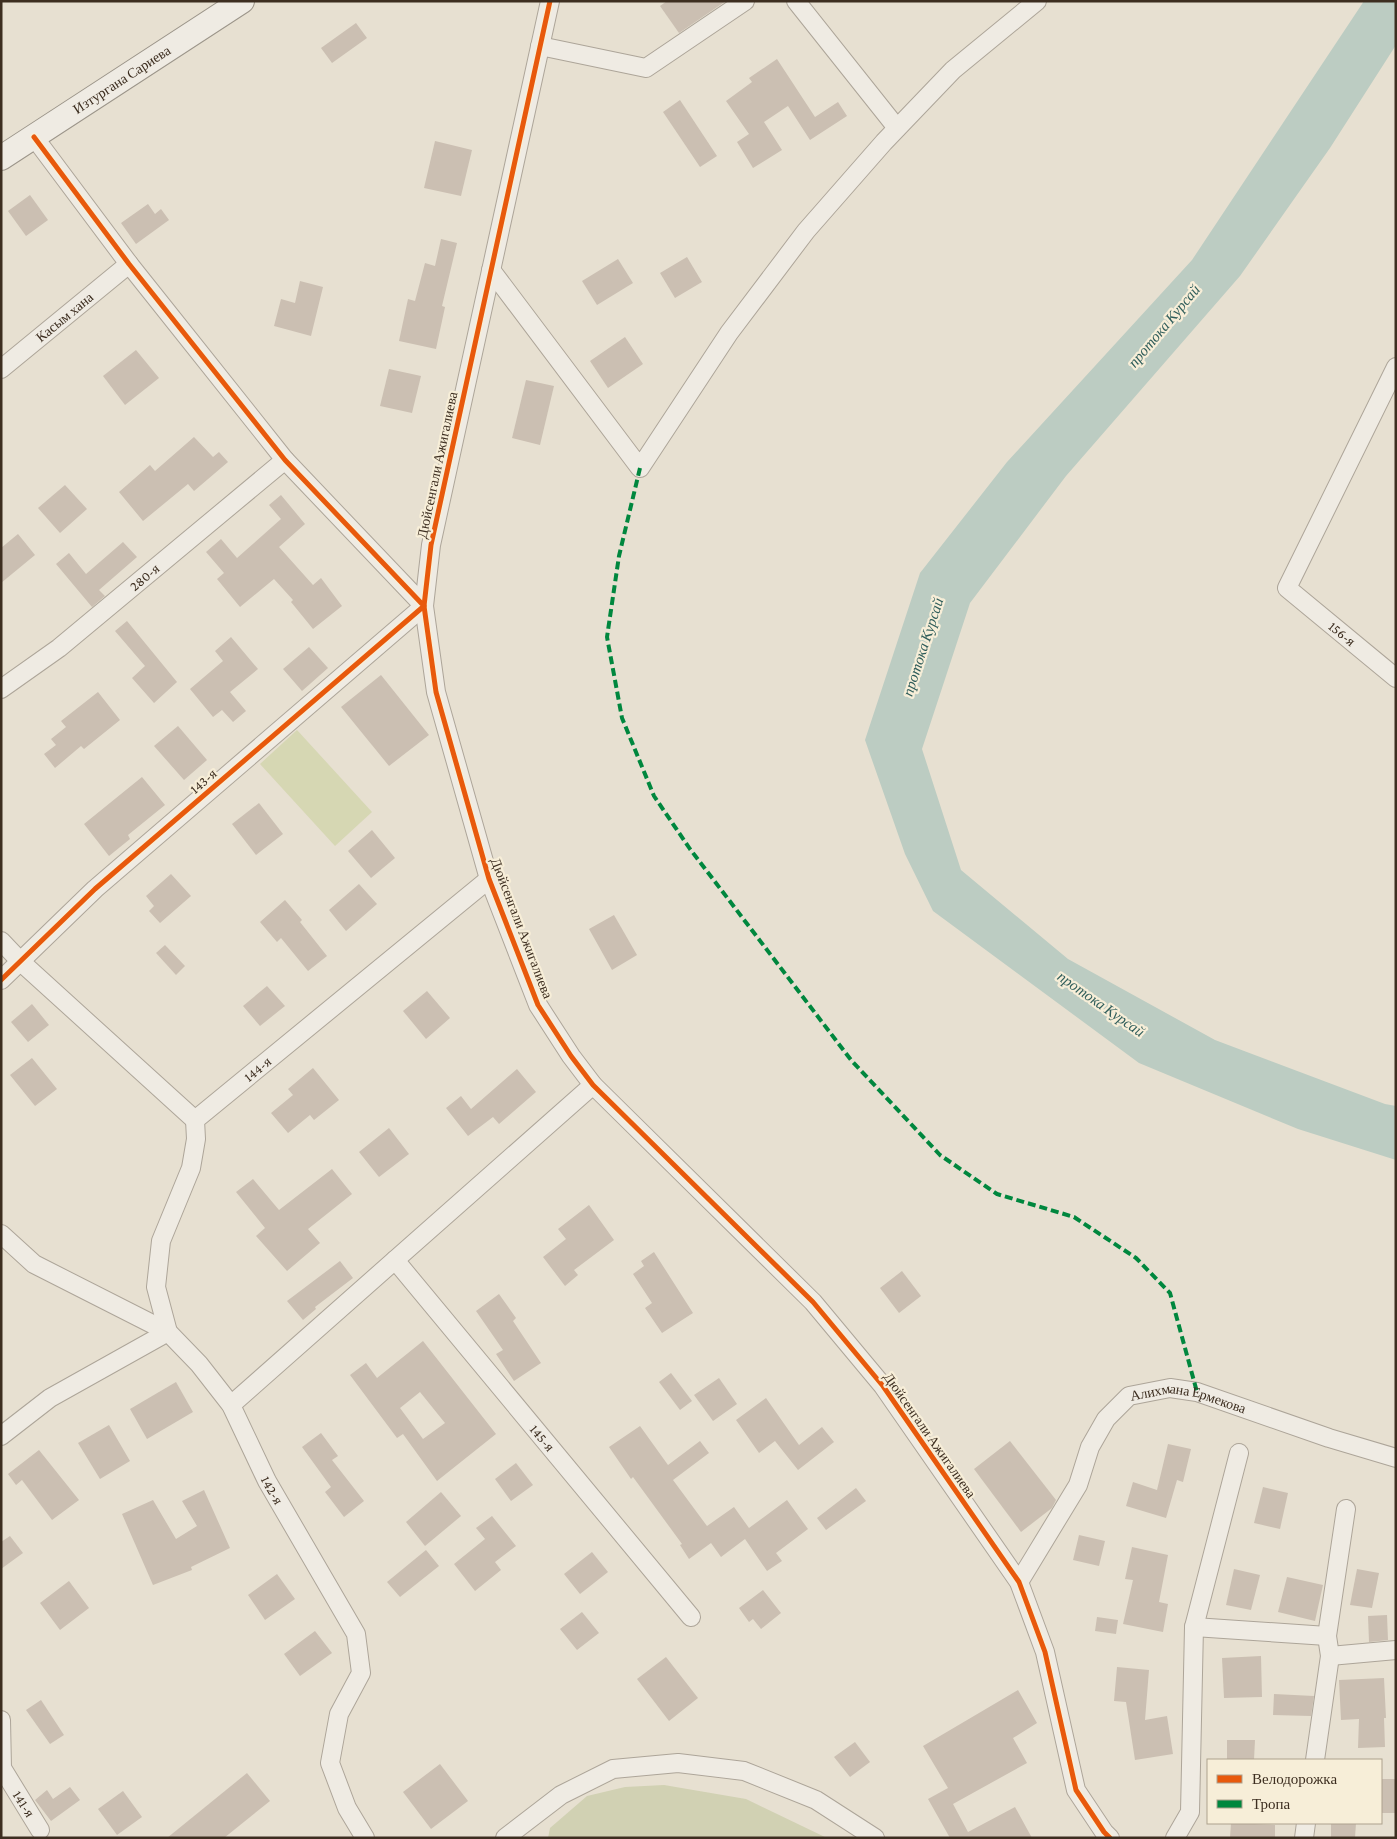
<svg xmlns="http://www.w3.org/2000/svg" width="1397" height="1839" font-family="'Crimson Pro',serif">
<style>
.green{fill:#d6d7b3}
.cemetery{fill:#d1d1b3}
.water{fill:#bcccc2}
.building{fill:#cbbfb2;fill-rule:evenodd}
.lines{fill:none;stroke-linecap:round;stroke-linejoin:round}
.street-casing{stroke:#ada599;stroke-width:20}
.secondary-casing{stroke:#9c958a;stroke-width:26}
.street{stroke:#efebe3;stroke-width:18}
.secondary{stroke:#efebe3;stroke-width:24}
.quiet{stroke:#00873e;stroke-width:4;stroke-dasharray:8 4;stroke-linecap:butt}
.cycleway-casing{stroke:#f7eed8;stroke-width:8}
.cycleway{stroke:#e8590c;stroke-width:5}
.labels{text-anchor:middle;stroke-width:4.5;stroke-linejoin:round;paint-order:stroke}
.street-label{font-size:14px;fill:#3d2e20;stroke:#f7eed8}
.water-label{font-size:15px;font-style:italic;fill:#2f5d5a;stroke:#f7eed8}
</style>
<rect width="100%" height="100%" fill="#e7e0d1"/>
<polygon class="green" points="297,730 372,812 335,846 260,764"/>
<polygon class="cemetery" points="664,1785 746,1799 827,1838 548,1838 550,1828 587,1796 625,1787"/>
<polygon class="water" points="1364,1 1396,1 1396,45 1330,148 1240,276 1066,476 970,603 922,749 961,870 1068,959 1215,1040 1385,1104 1396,1106 1396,1160 1298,1129 1139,1063 933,911 905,854 865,740 920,573 1007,462 1192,260"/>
<g class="building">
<polygon points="667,1 726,1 679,33 660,6"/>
<polygon points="356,23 367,38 332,63 321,48"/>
<polygon points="777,59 815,117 838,102 847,116 810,140 788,106 764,122 782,150 753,168 737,142 749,134 726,101 752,82 749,78"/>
<polygon points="680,100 717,156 700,167 663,112"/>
<polygon points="435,141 472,150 461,196 424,188"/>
<polygon points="30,195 48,220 26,236 8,211"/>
<polygon points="148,204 155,214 161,209 169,220 136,244 121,223"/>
<polygon points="441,239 457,243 442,306 445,307 436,349 399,341 408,299 415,301 425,263 435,266"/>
<polygon points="687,257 702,282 675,298 660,273"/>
<polygon points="618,259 633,283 597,305 582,281"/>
<polygon points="300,281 323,287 311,336 274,326 281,299 295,303"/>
<polygon points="625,337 643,364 608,388 590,361"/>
<polygon points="136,350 159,378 125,405 103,376"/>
<polygon points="389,369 421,376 412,413 380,406"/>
<polygon points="526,380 554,386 540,445 512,438"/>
<polygon points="194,437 213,457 219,452 228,462 194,491 188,484 143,521 119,492 150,465 155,471"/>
<polygon points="65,485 87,509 60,533 38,508"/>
<polygon points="281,495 305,524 279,547 313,585 321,578 342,606 313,629 291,602 293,600 274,579 240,607 217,579 224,573 206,552 221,539 237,558 281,519 269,505"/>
<polygon points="18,534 35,555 1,583 1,548"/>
<polygon points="123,542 137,557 99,590 105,596 92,607 56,564 69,553 86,574"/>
<polygon points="127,621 177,682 154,703 132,678 145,666 115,631"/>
<polygon points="231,637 258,669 230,692 246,711 233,722 222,710 213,717 190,689 223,661 215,651"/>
<polygon points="309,647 328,668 302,691 283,669"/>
<polygon points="381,675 429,735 389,766 341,707"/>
<polygon points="98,692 120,720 84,749 81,746 55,768 44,754 56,745 51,739 66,727 61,721"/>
<polygon points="178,726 207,760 184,780 154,746"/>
<polygon points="142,777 165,805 128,835 130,839 109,856 84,824"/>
<polygon points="259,803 283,834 256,855 232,824"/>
<polygon points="372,830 395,858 371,878 348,851"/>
<polygon points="171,874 191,896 160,923 149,911 154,906 146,896"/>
<polygon points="359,884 377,904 346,931 329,910"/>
<polygon points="285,900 302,920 300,922 327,956 308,971 281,938 277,942 260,922"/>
<polygon points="614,915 637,955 612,970 589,929"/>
<polygon points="165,945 185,966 176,975 156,953"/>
<polygon points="267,986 285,1006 260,1026 243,1006"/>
<polygon points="427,991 450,1018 426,1039 403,1011"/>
<polygon points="32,1004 49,1025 28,1042 11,1022"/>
<polygon points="32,1058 57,1089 35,1106 10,1075"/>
<polygon points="313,1068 339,1100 314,1120 310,1115 288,1133 271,1113 293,1095 288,1089"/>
<polygon points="517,1069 536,1092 499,1124 493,1117 468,1136 446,1108 461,1096 471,1109"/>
<polygon points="389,1128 409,1154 379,1177 359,1152"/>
<polygon points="332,1169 352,1194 308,1229 320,1243 287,1271 256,1236 265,1228 236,1192 253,1179 279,1210"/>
<polygon points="589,1205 614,1240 574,1270 578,1275 565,1286 543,1257 566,1239 558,1229"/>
<polygon points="654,1252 693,1313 662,1333 645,1308 652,1303 633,1274 644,1266 641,1261"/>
<polygon points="340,1261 353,1278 315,1307 316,1309 303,1320 287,1301"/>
<polygon points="902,1271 921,1296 899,1313 880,1288"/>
<polygon points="499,1294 516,1318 513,1321 541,1363 514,1381 496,1354 503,1350 476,1311"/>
<path d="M423,1341L496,1434L437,1481L403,1434L397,1438L350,1375L366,1363L377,1378ZM420,1392L445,1423L423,1439L400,1408Z"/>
<polygon points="671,1373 692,1401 680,1410 659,1382"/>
<polygon points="719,1378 737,1404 713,1421 694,1395"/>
<polygon points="176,1382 193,1412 147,1439 130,1409"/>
<polygon points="766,1398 799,1445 822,1427 834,1442 798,1470 775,1441 759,1453 736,1420"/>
<polygon points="109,1425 130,1461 100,1479 78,1443"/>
<polygon points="640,1426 668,1465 700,1441 709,1453 673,1480 707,1526 734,1507 749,1528 787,1500 808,1529 776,1553 782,1561 767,1571 745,1539 721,1557 711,1543 689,1559 680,1545 682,1544 633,1477 631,1479 609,1447"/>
<polygon points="321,1433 338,1456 332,1460 364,1501 344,1517 325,1492 331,1487 302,1447"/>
<polygon points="1010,1441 1056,1500 1052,1508 1021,1532 974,1469"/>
<polygon points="1168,1444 1191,1449 1183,1482 1177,1480 1166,1518 1126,1506 1133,1482 1157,1490"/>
<polygon points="39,1450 79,1500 52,1520 22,1480 16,1485 8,1474"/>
<polygon points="516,1463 533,1485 511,1501 495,1479"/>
<polygon points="1263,1487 1288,1493 1280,1529 1254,1523"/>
<polygon points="856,1488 866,1501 826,1530 817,1518"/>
<polygon points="204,1490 230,1548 191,1567 192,1570 153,1585 122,1514 153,1500 176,1539 197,1526 182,1501"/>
<polygon points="441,1492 461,1516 425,1546 406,1522"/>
<polygon points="492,1516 516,1546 495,1562 501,1570 475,1591 454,1564 485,1539 476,1528"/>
<polygon points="1079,1535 1105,1541 1099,1566 1073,1560"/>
<polygon points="10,1536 23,1553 1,1569 1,1542"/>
<polygon points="1132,1547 1168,1555 1159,1602 1168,1604 1163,1632 1123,1624 1133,1580 1125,1579"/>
<polygon points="426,1550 439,1566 400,1597 387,1582"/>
<polygon points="592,1552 608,1572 580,1594 564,1574"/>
<polygon points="1234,1569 1260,1575 1251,1610 1226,1605"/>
<polygon points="1357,1569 1379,1573 1372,1608 1350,1605"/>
<polygon points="277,1574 295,1599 265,1620 248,1595"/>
<polygon points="1287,1577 1323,1585 1315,1621 1278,1612"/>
<polygon points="69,1581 89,1608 60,1630 40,1603"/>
<polygon points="763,1590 781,1613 761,1629 753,1619 749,1622 739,1608"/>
<polygon points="582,1612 599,1633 577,1650 560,1629"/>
<polygon points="1387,1615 1388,1640 1369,1642 1368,1616"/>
<polygon points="1097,1617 1118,1620 1116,1634 1095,1631"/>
<polygon points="315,1631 332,1653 300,1676 284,1654"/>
<polygon points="1261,1656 1262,1697 1224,1698 1222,1658"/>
<polygon points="666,1657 698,1698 669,1721 637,1679"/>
<polygon points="1117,1667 1149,1670 1145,1720 1167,1716 1173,1754 1135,1760 1126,1702 1114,1701"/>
<polygon points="1384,1678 1386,1718 1384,1718 1385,1747 1358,1748 1359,1719 1341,1720 1339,1680"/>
<polygon points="1018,1690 1037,1723 1013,1738 1027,1763 953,1804 968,1832 1015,1807 1032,1838 950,1838 928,1799 948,1788 923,1746"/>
<polygon points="1274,1694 1314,1696 1311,1716 1273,1715"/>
<polygon points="41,1700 64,1735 50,1744 26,1710"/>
<polygon points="1227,1740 1255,1740 1254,1760 1227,1760"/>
<polygon points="855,1742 870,1762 850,1777 834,1757"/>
<polygon points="440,1764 468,1801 431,1829 403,1792"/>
<polygon points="247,1773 270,1801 224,1838 167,1838"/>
<polygon points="1381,1779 1396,1779 1396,1813 1382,1813"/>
<polygon points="70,1787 80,1800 51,1821 35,1800 47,1790 53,1799"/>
<polygon points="123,1791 142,1817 117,1835 98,1809"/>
<polygon points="1231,1823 1275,1825 1275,1838 1230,1838"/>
<polygon points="1331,1823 1356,1823 1355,1838 1331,1838"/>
</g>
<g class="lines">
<defs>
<g id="street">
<polyline points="550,1 431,545 424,606 436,692 489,879 538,1005 571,1056 593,1085 813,1302 883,1386 1019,1582 1045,1652 1076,1790 1104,1832 1110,1838"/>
<polyline points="796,1 897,128"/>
<polyline points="540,46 646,68 745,1"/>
<polyline points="491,270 640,468 729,333 806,231 884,142 953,70 1037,1"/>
<path id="s1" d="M1396,367L1287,588L1396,678"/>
<path id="s2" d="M1,369L129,264"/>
<path id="s3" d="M1,689L59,648L285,460"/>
<polyline points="1,941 21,962 195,1120"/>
<polyline points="1,980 95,889 424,606 285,460 129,264 34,137"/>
<path id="s4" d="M1,1234L34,1264L168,1332L199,1364L231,1405L267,1481L356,1634L361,1673L339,1714L330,1763L347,1808L365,1838"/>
<path id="s5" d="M395,1260L691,1617"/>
<polyline points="231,1405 593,1085"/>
<path id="s6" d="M1,1436L50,1398L168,1332L156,1287L161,1241L191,1168L196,1139L195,1120L489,879"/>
<path id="s7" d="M1019,1582L1078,1485L1090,1447L1106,1419L1129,1396L1170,1388L1197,1392L1329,1438L1396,1458"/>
<polyline points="1194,1627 1327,1636"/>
<polyline points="1330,1656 1396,1650"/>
<path id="s8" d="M1,1720L2,1768L40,1830"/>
<polyline points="1315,1760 1330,1656 1327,1636 1346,1509"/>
<polyline points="505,1838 561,1795 613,1769 678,1763 744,1771 816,1800 875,1838"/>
<polyline points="1175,1838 1190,1812 1194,1627 1239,1453"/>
<polyline points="1304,1838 1306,1823"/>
</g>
<g id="secondary">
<path id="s9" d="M1,158L242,1"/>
</g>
</defs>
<use href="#street" class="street-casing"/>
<use href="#secondary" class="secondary-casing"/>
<use href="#street" class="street"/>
<use href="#secondary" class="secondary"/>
<polyline class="quiet" points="640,468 619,556 607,637 622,718 654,796 690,849 851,1060 940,1155 997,1194 1074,1217 1136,1258 1170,1293 1197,1392"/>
<defs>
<g id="cycleway">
<polyline points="550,1 431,545 424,606 436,692 489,879 538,1005 571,1056 593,1085 813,1302 883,1386 1019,1582 1045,1652 1076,1790 1104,1832 1110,1838"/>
<polyline points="1,980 95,889 424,606 285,460 129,264 34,137"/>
</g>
</defs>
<use href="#cycleway" class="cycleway-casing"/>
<use href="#cycleway" class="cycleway"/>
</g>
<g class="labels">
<g class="street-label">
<text dy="5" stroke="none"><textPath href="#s9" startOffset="144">Изтургана Сариева</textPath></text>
<text dy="5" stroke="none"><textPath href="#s2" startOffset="82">Касым хана</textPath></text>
<text transform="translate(437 465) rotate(-78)" y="5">Дюйсенгали Ажигалиева</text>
<text dy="5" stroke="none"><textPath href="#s3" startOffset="182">280-я</textPath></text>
<text dy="5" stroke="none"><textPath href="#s1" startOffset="318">156-я</textPath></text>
<text transform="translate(203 781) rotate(-41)" y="5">143-я</text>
<text transform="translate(522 928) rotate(69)" y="5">Дюйсенгали Ажигалиева</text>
<text dy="5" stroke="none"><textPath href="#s6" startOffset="498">144-я</textPath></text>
<text dy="5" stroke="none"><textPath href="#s7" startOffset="279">Алихмана Ермекова</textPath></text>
<text transform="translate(930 1435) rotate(55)" y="5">Дюйсенгали Ажигалиева</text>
<text dy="5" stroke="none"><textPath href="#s5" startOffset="231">145-я</textPath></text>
<text dy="5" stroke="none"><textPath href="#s4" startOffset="386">142-я</textPath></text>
<text dy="5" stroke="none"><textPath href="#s8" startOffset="90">141-я</textPath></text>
</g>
<g class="water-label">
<text transform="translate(1164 326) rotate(-50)" y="5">протока Курсай</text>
<text transform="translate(923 647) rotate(-72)" y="5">протока Курсай</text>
<text transform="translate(1101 1004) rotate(35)" y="5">протока Курсай</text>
</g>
</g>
<rect width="1397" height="1839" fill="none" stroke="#3d2e20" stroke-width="5"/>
<rect x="1207" y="1759" width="175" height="65" fill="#f7eed8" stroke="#ada18e"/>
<rect x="1217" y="1775" width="25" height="8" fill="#e8590c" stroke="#ada18e"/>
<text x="1252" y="1784" font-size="15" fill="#3d2e20">Велодорожка</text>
<rect x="1217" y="1800" width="25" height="8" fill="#00873e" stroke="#ada18e"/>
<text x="1252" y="1809" font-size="15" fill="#3d2e20">Тропа</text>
</svg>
